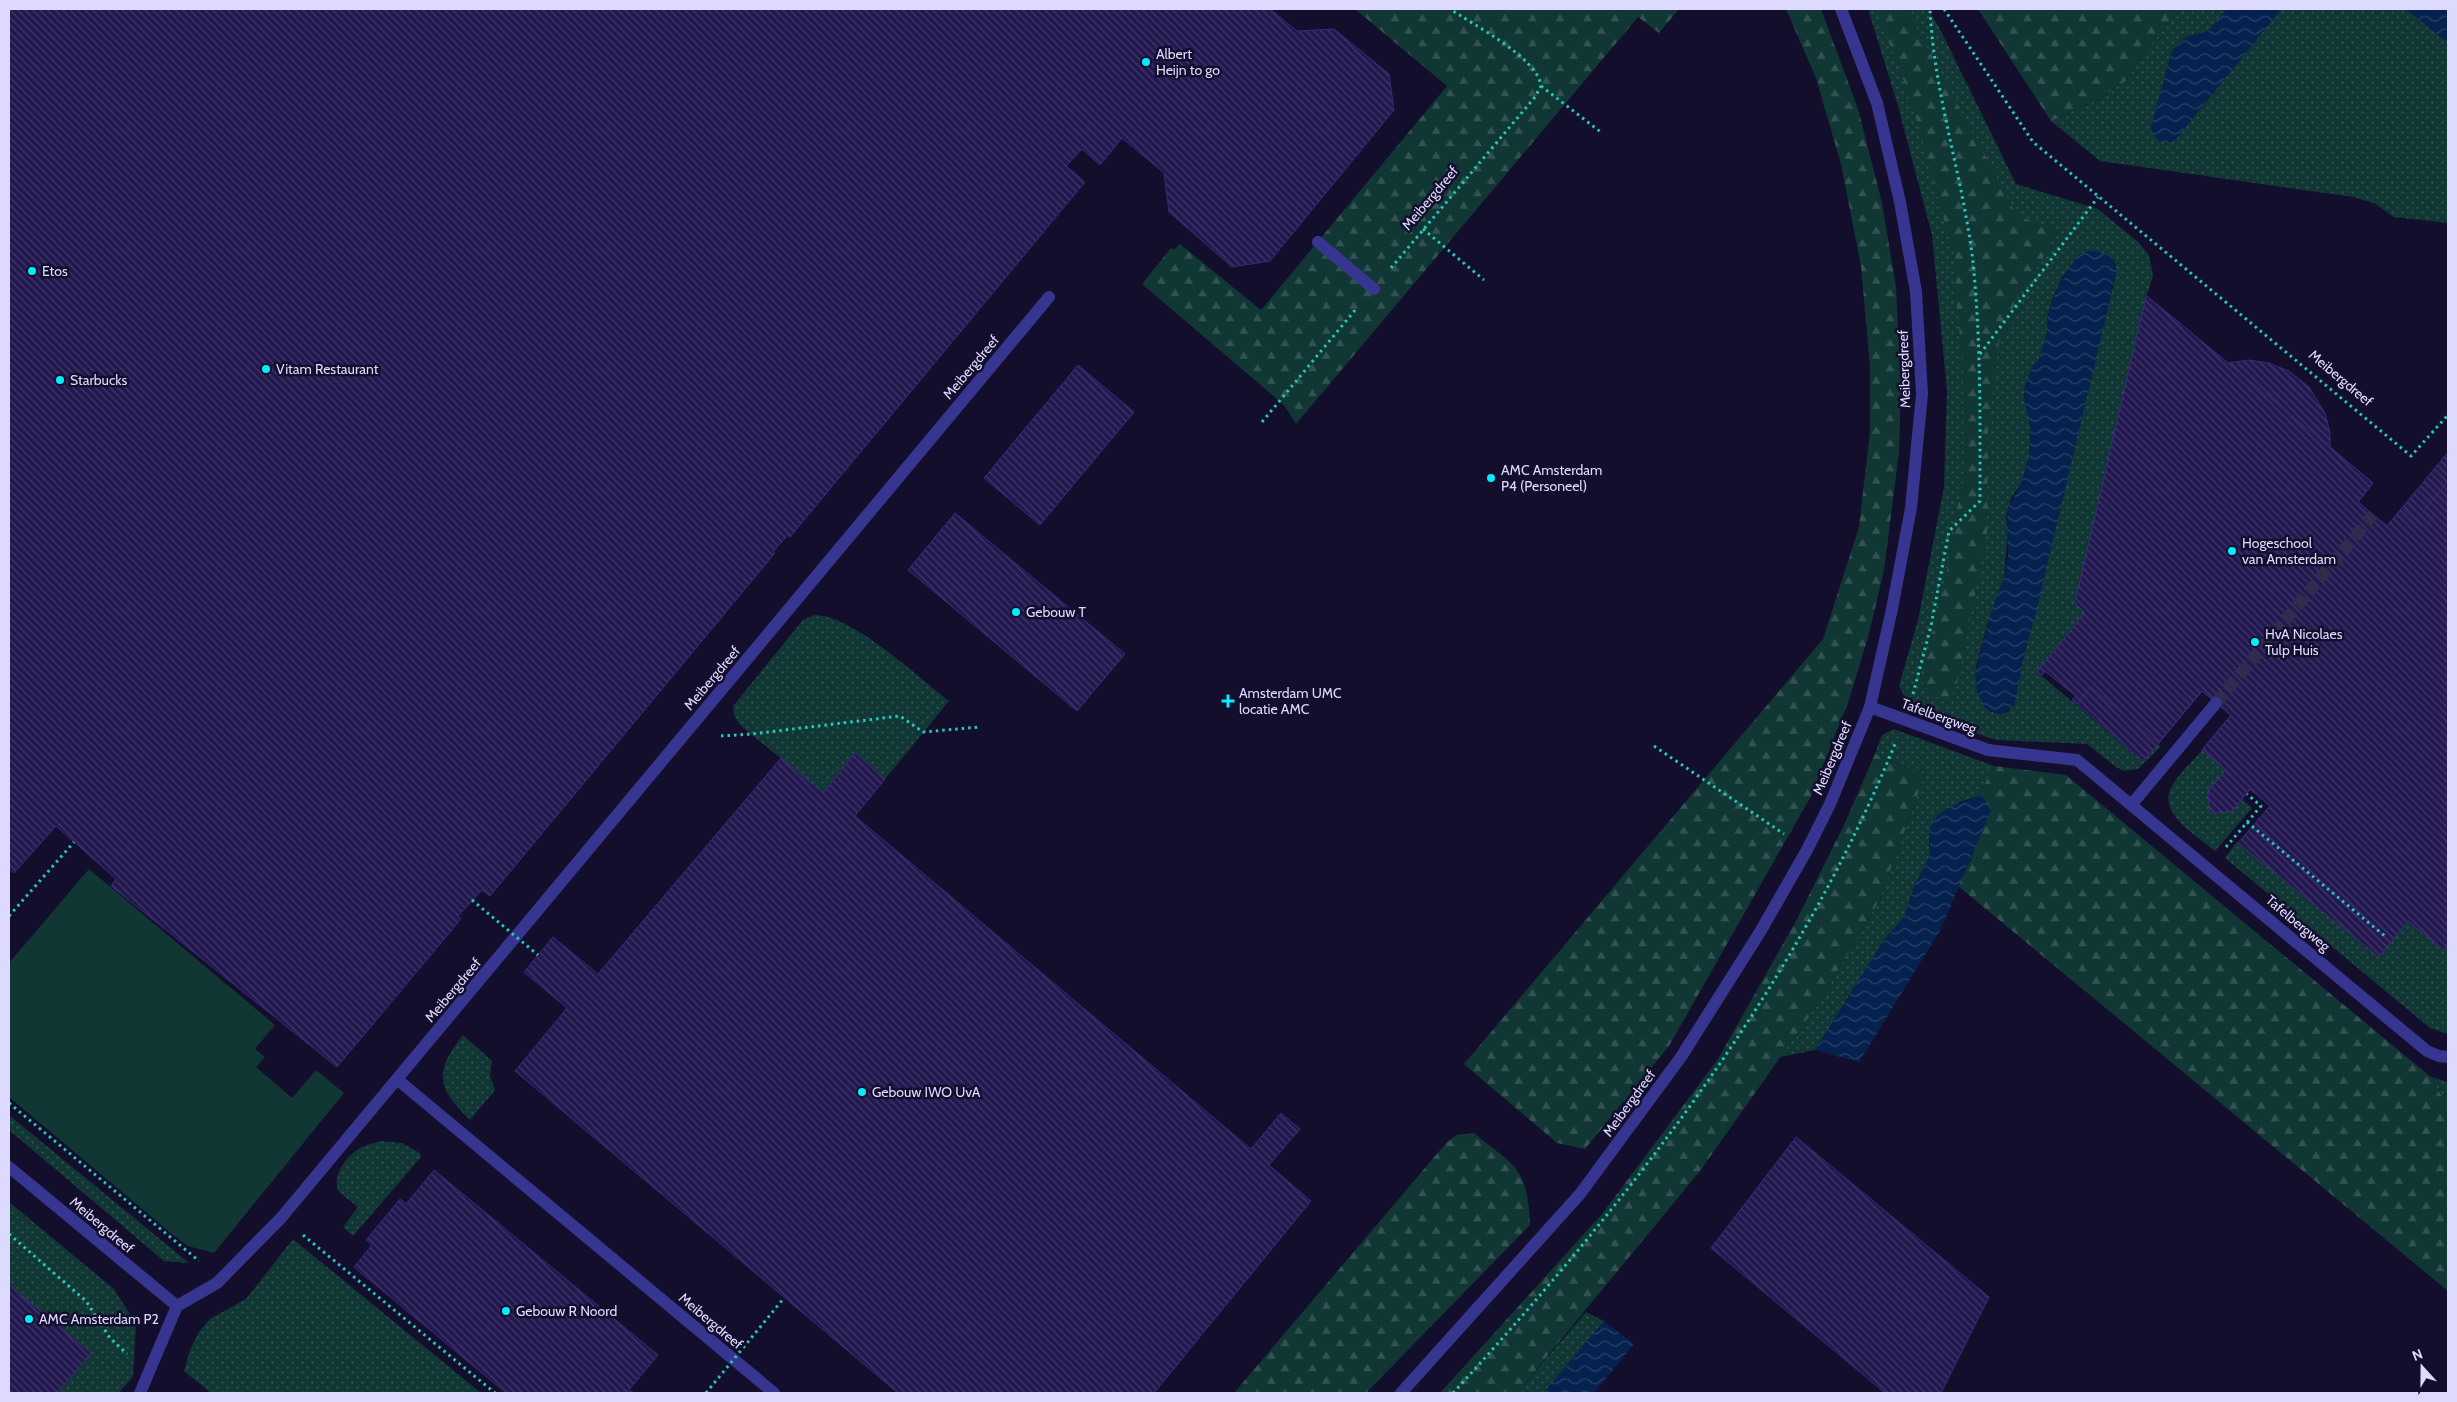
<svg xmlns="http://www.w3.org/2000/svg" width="2457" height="1402" font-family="Cabin,sans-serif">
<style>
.grass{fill:url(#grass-dots);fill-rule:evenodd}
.forest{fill:url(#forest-firs)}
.park{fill:#113735}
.water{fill:url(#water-waves)}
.building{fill:url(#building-back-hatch);stroke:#37287d}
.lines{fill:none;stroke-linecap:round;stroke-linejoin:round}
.pedestrian-tunnel{stroke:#312c4c;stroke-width:12;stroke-dasharray:12 6;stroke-linecap:butt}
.path{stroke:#24c9bc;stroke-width:3;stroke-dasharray:2.5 4;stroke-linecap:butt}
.service{stroke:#36358f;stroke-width:12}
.pedestrian{stroke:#36358f;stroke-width:12}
.minor{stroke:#36358f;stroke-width:12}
.path-bridge{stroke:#24c9bc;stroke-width:3;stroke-dasharray:2.5 4;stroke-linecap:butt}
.poi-dot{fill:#05ebff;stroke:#130e2c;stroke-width:2}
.labels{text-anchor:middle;stroke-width:5;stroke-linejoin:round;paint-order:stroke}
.poi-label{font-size:14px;fill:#ddd9ff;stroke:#130e2c;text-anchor:start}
.street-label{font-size:14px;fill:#ddd9ff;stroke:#130e2c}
</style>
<defs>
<pattern id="grass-dots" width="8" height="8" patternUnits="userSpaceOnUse" patternTransform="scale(1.25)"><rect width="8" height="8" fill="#113735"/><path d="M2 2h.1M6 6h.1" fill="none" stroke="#335353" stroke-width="1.8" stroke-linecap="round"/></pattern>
<pattern id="forest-firs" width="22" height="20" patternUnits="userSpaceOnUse" patternTransform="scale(1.25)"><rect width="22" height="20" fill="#113735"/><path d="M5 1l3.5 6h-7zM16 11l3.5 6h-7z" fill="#335353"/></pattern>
<pattern id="water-waves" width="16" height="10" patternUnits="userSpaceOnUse" patternTransform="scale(1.25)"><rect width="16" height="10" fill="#05214e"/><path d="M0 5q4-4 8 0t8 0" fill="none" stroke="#294169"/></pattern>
<pattern id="building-back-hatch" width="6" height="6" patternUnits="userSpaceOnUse" patternTransform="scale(1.25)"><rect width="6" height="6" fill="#22184f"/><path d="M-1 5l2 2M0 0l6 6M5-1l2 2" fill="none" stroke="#423969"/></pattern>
</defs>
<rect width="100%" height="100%" fill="#130e2c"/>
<g class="grass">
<path d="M1868,9H1928L1939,27L2016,184L2098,209L2138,242L2149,255L2153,276L2146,297L2075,603L2085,613L2037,672L2143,761L2158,743L2160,747L2138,769L2124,771L2116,767L2087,744L1996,740L1913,712L1899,686L1918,620L1944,487L1947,391L1932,235L1898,106ZM2116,264V274L2020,672L2009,711C2001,715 1997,714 1989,711L1976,667L1988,622L2004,577L2008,531L2006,516L2012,496L2021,484L2029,457L2031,429L2024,397L2025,387L2032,367L2039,360L2047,333V318L2053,298L2062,278L2071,266Z"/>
<polygon points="2181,9 2226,9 2209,31 2186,37 2172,51 2151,127 2176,139 2281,9 2406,9 2448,43 2448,223 2394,217 2374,203 2353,197 2100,161 2051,121 2098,99 2127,80 2140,57"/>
<path d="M815,615C854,616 918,677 949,701L885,779L855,753L823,793L740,725L734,715L733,706L803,620Z"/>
<polygon points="1894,729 1994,766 1978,796 1960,802 1929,838 1930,856 1914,886 1905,916 1884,940 1815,1050 1780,1057 1822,998 1879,901 1925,775 1875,754 1882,735"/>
<path d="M2202,750L2226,770L2208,791L2211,813L2232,811L2242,799L2252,808L2215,851C2198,836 2156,814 2172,786C2179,773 2193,761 2202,750Z"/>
<polygon points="2237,842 2379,957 2408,921 2444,949 2448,944 2448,1034 2430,1028 2225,858"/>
<path d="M463,1035L492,1061L490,1076L495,1090L470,1120C436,1087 434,1072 463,1035Z"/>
<polygon points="2431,1077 2448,1082 2448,1102 2441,1095"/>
<polygon points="9,1115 189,1263 164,1261 9,1130"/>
<path d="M381,1141L402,1143L420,1153L421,1157L353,1236L343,1227L358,1207L339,1192C331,1175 347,1155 362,1147C368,1144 375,1143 381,1141Z"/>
<polygon points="9,1202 114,1289 136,1324 133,1376 119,1393 57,1393 90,1353 9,1285"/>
<polygon points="293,1239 481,1393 211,1393 184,1371 190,1350 199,1332 210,1319 246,1299"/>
<polygon points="1586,1312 1604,1321 1544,1393 1517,1393"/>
</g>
<g class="forest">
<polygon points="1355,9 1679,9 1659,33 1638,17 1296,424 1284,405 1142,284 1171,248 1174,250 1180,244 1261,310 1447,86"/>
<polygon points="1786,9 1821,9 1858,109 1882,203 1896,287 1901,386 1899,452 1884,570 1869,634 1849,700 1811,796 1669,1046 1585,1149 1557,1143 1464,1064 1823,639 1859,527 1870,431 1870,366 1861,266 1841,164 1816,78"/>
<polygon points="1875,9 1907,9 2017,216 2058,230 2046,253 2014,303 2013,322 1999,342 1988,432 1987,534 1956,688 1949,698 1934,697 1922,682 1948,565 1964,470 1963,375 1953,252 1919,128 1900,69"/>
<polygon points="1978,9 2181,9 2140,57 2127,80 2098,99 2051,121"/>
<polygon points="1875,754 1925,775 1879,901 1822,998 1700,1171 1517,1393 1440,1393 1602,1214 1718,1059 1796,921 1844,825"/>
<polygon points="1994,766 2066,775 2431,1077 2441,1095 2448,1102 2448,1291 1958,886 1972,857 1984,798 1978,796"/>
<path d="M1474,1133C1515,1167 1528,1167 1530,1225L1366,1393H1234L1447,1142L1457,1135Z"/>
</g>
<polygon class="park" points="89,869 275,1025 255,1049 265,1057 256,1067 292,1098 316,1070 344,1093 214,1253 188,1246 172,1234 9,1097 9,963"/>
<g class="water">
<polygon points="2226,9 2281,9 2176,139 2171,142 2160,142 2152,133 2151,127 2172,51 2186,37 2209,31"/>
<polygon points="2406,9 2448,9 2448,43"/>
<path d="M2089,251C2105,252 2118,255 2116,274L2037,608L2020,672L2021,673L2014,706L2002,714L1989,711L1984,706L1977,691L1975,676L1988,622L2004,577L2008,556L2007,509L2021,484L2029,457L2031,429L2024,397L2025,387L2032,367L2039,360L2047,333V318L2057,289L2075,259L2080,254Z"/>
<polygon points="1978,796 1984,798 1991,810 1941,929 1869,1046 1859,1062 1815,1050 1884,940 1905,916 1914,886 1930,856 1930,827 1938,815 1946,809"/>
<polygon points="1604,1321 1634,1344 1594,1393 1544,1393"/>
</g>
<g class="building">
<polygon points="9,9 1270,9 1297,31 1334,29 1389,74 1394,110 1270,261 1232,267 1169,212 1164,173 1122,138 1100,165 1082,149 1066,166 1085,182 790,537 788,535 773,552 775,553 490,896 482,890 458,916 461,919 337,1067 111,886 116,879 56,826 14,873 9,868"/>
<polygon points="2146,297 2148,297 2228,363 2249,360 2268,363 2289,371 2309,387 2325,413 2330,432 2330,447 2373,483 2358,502 2387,526 2448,452 2448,944 2444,950 2408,921 2395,937 2256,822 2270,806 2250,789 2232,811 2210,813 2208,791 2226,770 2202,750 2231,715 2202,691 2144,761 2072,700 2076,696 2045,671 2042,675 2037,672 2085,613 2075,603"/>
<polygon points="2146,297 2148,297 2373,483 2358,502 2387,526 2402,508 2425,528 2433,518 2424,511 2448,481 2448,944 2444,950 2408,921 2379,957 2238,843 2270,806 2250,789 2232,811 2210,813 2208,791 2226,770 2202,750 2231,715 2202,691 2158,743 2091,687 2077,704 2072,700 2076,696 2045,671 2042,675 2037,672 2085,613 2075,603"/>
<polygon points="1078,365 1134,412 1040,525 984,478"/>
<polygon points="955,513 1125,654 1077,711 908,570"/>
<polygon points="855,753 885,779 855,816 1251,1149 1281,1113 1300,1129 1269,1165 1311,1201 1154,1393 898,1393 515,1071 567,1008 524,972 553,937 598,974 781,758 823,793"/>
<polygon points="1796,1137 1989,1297 1941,1393 1885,1393 1711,1248"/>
<polygon points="434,1170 658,1355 629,1390 634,1393 506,1393 354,1267 372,1245 366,1240 400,1199 406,1204"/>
<polygon points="9,1285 91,1353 57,1393 9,1393"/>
</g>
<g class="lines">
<polyline class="pedestrian-tunnel" points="2216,703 2373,515"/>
<g class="path">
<polyline points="1944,9 2033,142 2411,456 2447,416"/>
<polyline points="1541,86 1602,133"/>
<polyline points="1423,229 1484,280"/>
<path d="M1391,268L1535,97L1541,86C1538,58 1472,24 1450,9"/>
<polyline points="1980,354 2098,197"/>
<polyline points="1262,422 1356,309"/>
<path d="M1913,694L1931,626L1949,531L1980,501C1980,421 1981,341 1973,262C1963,177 1934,95 1930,9"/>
<polyline points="721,736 752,734 900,716 923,732 980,727"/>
<polyline points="1654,746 1784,834"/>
<polyline points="2247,822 2386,937"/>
<polyline points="2226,847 2261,806 2247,794"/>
<polyline points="9,916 74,842"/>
<polyline points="9,1103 199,1261"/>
<polyline points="9,1234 86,1301 110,1338 127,1354"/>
<polyline points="303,1235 495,1393"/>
<path d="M1453,1393C1630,1200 1795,989 1895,744"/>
</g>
<polyline class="service" points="1988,750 2077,760 2427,1051 2439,1056 2448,1057"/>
<g class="pedestrian">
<polyline points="1318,242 1374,289"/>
<polyline points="2132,804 2216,703"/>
</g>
<g class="minor">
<polyline points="1870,707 1988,750"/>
<polyline points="398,1080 774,1393"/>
<polyline points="9,1167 177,1306"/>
<polyline points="140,1393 177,1306 217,1283 281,1218 1049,297"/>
<polyline points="1401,1393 1580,1194 1681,1057 1760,932 1807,850 1830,804 1870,707 1892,609 1911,508 1922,394 1916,292 1900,202 1877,103 1841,9"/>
</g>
<g class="path-bridge">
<polyline points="472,900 538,955"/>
<polyline points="706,1393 784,1298"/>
</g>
</g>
<g class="poi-dot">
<circle cx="1146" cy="62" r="5"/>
<circle cx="32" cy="271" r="5"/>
<circle cx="266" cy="369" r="5"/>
<circle cx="60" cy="380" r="5"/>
<circle cx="1491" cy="478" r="5"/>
<circle cx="2232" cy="551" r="5"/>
<circle cx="1016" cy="612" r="5"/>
<circle cx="2255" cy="642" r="5"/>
<path d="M1225.5 693.5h5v5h5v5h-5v5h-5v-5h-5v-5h5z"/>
<circle cx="862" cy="1092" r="5"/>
<circle cx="506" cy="1311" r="5"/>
<circle cx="29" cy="1319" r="5"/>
</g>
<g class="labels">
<g class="poi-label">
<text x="1156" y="59">Albert<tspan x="1156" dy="16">Heijn to go</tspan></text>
<text x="42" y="276">Etos</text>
<text x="276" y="374">Vitam Restaurant</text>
<text x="70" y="385">Starbucks</text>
<text x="1501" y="475">AMC Amsterdam<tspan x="1501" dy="16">P4 (Personeel)</tspan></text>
<text x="2242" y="548">Hogeschool<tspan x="2242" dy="16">van Amsterdam</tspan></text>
<text x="1026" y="617">Gebouw T</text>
<text x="2265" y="639">HvA Nicolaes<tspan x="2265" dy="16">Tulp Huis</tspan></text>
<text x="1239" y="698">Amsterdam UMC<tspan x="1239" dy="16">locatie AMC</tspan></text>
<text x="872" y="1097">Gebouw IWO UvA</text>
<text x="516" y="1316">Gebouw R Noord</text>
<text x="39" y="1324">AMC Amsterdam P2</text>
</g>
<g class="street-label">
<text transform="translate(1430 198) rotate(-50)" y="5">Meibergdreef</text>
<text transform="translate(971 367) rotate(-50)" y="5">Meibergdreef</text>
<text transform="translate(1904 369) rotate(-92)" y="5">Meibergdreef</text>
<text transform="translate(2341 378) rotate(40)" y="5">Meibergdreef</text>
<text transform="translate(712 678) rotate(-50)" y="5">Meibergdreef</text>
<text transform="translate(1939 716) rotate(20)" y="5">Tafelbergweg</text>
<text transform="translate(1832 758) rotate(-67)" y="5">Meibergdreef</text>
<text transform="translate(2298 923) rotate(40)" y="5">Tafelbergweg</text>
<text transform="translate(453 990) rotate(-50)" y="5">Meibergdreef</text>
<text transform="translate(1629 1103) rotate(-54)" y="5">Meibergdreef</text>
<text transform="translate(102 1225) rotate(40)" y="5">Meibergdreef</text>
<text transform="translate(711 1321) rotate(40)" y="5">Meibergdreef</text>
</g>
</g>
<rect width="2457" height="1402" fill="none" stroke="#ddd9ff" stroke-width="20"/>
<g transform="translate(2422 1367) rotate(339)" stroke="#130e2c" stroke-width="4" paint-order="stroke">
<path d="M0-4L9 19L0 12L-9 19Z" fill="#ddd9ff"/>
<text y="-8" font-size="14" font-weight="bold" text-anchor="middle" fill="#ddd9ff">N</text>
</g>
</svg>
